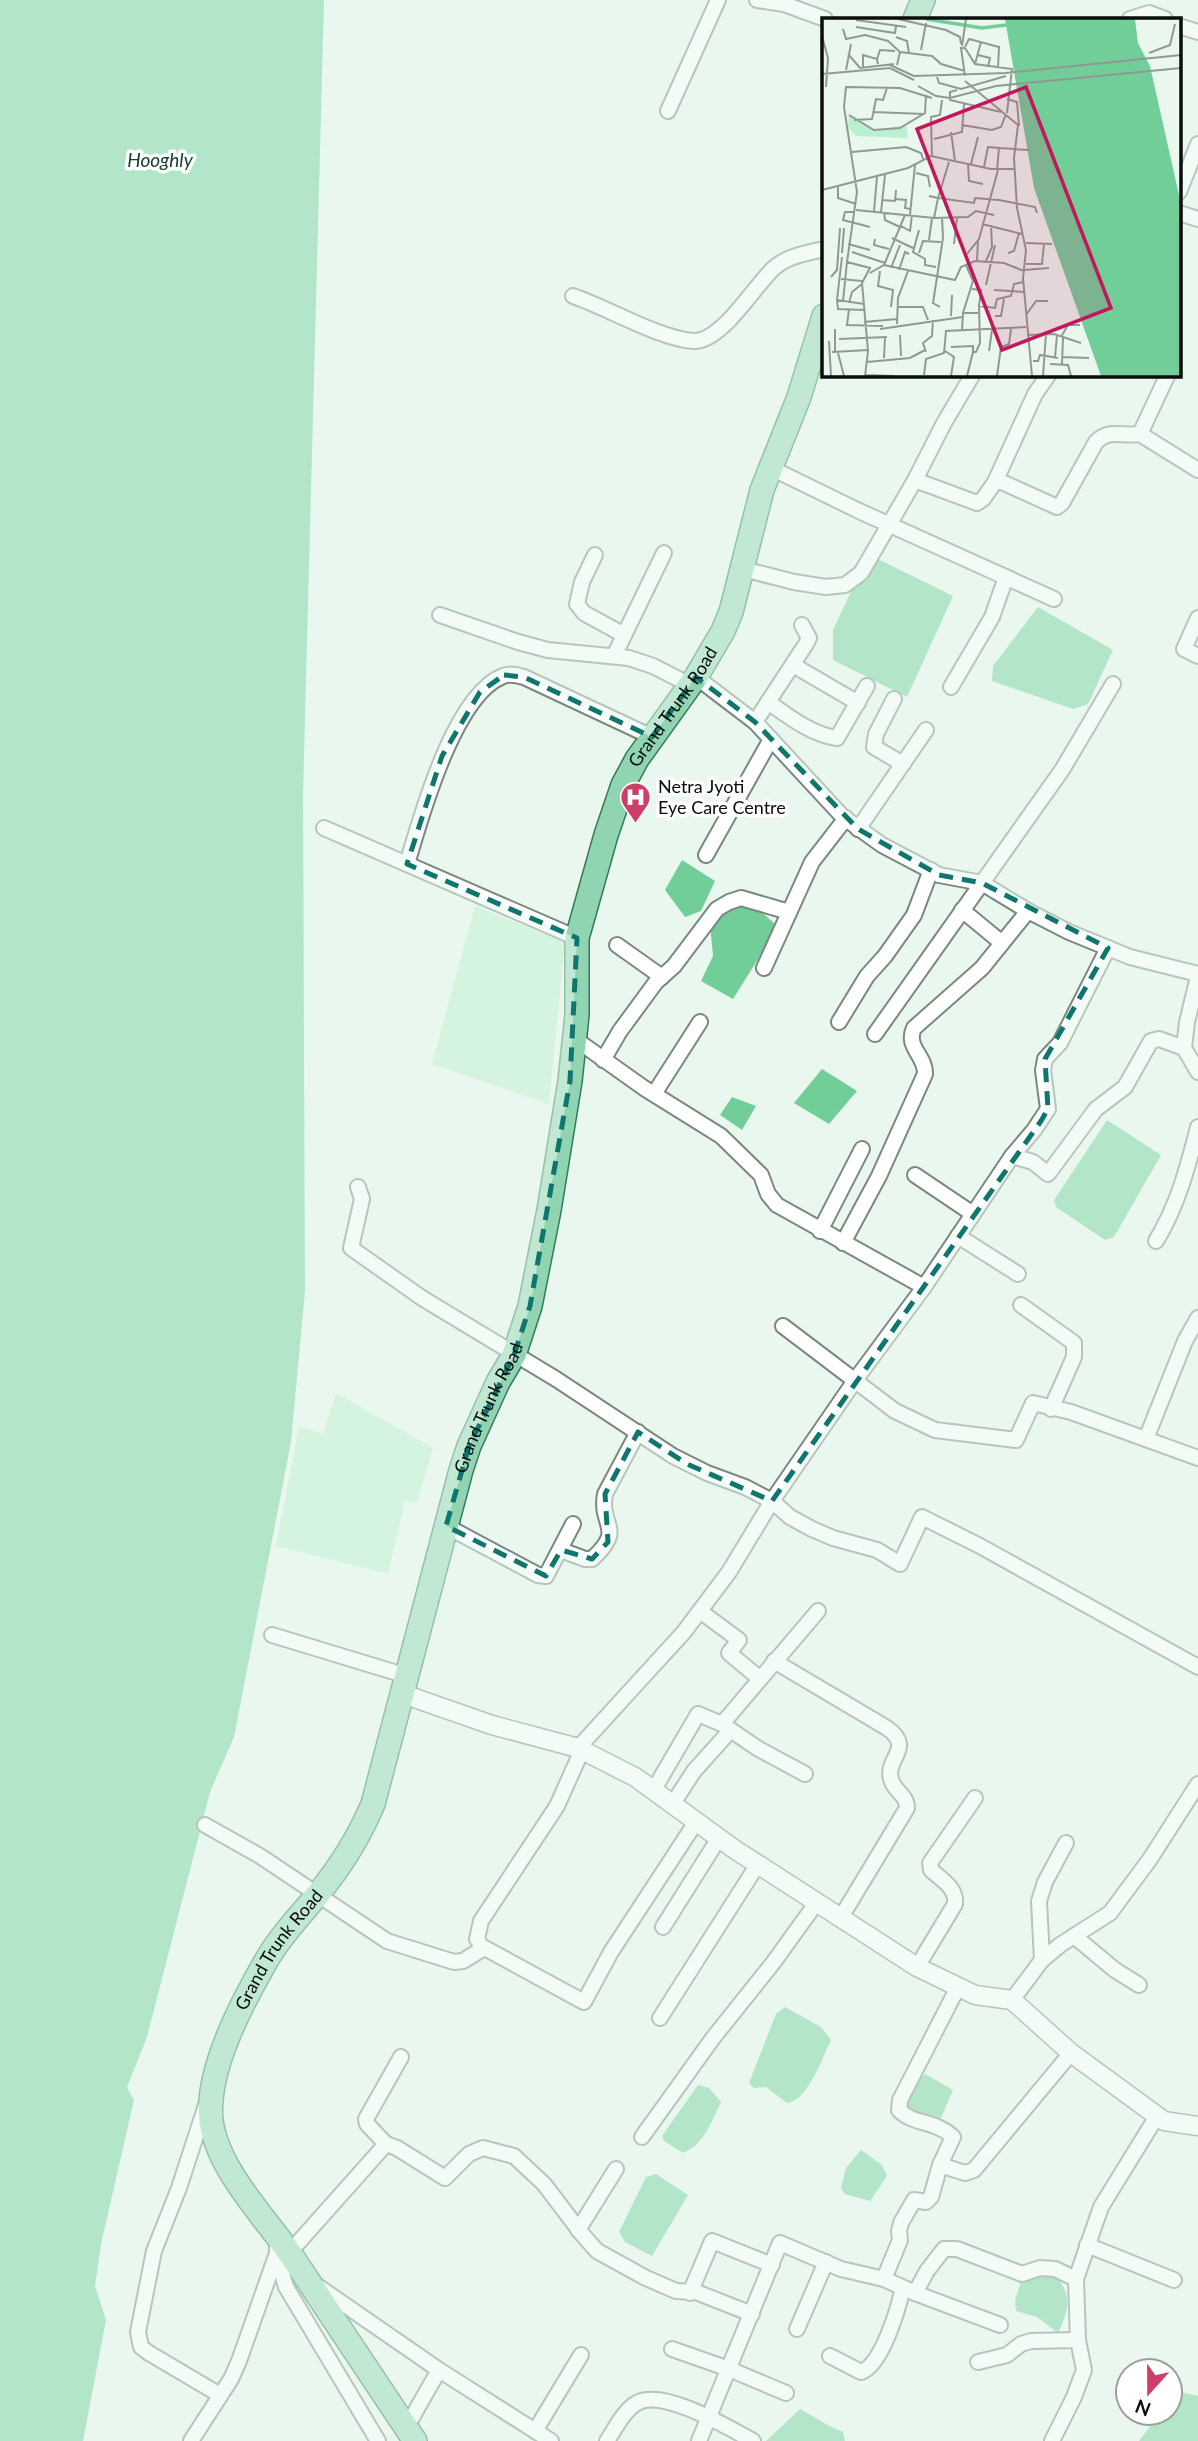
<svg xmlns="http://www.w3.org/2000/svg" width="1198" height="2441" font-family="Lato,sans-serif">
<style>
.green{fill:#baf0cf}
.water{fill:#71ce99}
.lines{fill:none;stroke-linecap:round;stroke-linejoin:round}
.minor-casing{stroke:#7b8880;stroke-width:18}
.tertiary-casing{stroke:#7b8880;stroke-width:21}
.primary-casing{stroke:#317c56;stroke-width:26}
.minor{stroke:#fff;stroke-width:14}
.tertiary{stroke:#fff;stroke-width:18}
.primary{stroke:#91d4b2;stroke-width:23}
.marked{fill:none;stroke:#0f766e;stroke-width:5;stroke-dasharray:14 9;stroke-linejoin:round}
.labels{text-anchor:middle;stroke-width:7;stroke-linejoin:round;paint-order:stroke}
.street-label{font-size:18px;fill:#090e0b;stroke:#fff}
.poi-label{font-size:18px;fill:#090e0b;stroke:#fff;text-anchor:start}
.water-label{font-size:19px;font-style:italic;fill:#18402b;stroke:#fff}
.inset-river{fill:none;stroke:#71ce99;stroke-width:3.5}
.inset-road{fill:none;stroke:#909a93;stroke-width:2}
.view{fill:#c2185b;fill-opacity:0.15;stroke:#c2185b;stroke-width:3.5}
.inset-edge{fill:none;stroke:#090e0b;stroke-width:3.5}
</style>
<rect width="100%" height="100%" fill="#eaf7ee"/>
<g class="green">
<polygon points="475,906 565,942 549,1104 432,1064"/>
<polygon points="336,1393 433,1448 417,1502 405,1501 388,1574 276,1546 299,1426 323,1434"/>
</g>
<g class="water">
<polygon points="0,0 324,0 303,794 305,1291 291,1442 234,1737 210,1792 147,2037 127,2087 134,2100 101,2244 95,2286 106,2320 83,2441 0,2441"/>
<polygon points="878,559 953,596 907,697 833,660 833,630 863,566"/>
<polygon points="1038,607 1113,650 1088,704 1073,709 992,681 993,666"/>
<polygon points="682,860 715,881 701,911 685,917 665,890"/>
<polygon points="743,895 778,927 733,999 701,981 713,956 710,924 721,898"/>
<polygon points="822,1069 857,1091 829,1124 794,1103"/>
<polygon points="732,1097 756,1106 742,1130 720,1115"/>
<polygon points="1107,1120 1161,1155 1114,1237 1105,1240 1056,1207 1054,1200"/>
<path d="M785,2007L821,2027L831,2040C822,2058 808,2101 787,2103L766,2087L754,2088L749,2083L776,2014Z"/>
<polygon points="925,2074 953,2090 937,2127 900,2107 908,2087"/>
<path d="M698,2085L709,2088L721,2102C712,2120 704,2145 683,2153L664,2141L662,2136Z"/>
<polygon points="861,2150 882,2165 887,2176 870,2201 845,2194 841,2188 846,2168"/>
<polygon points="656,2174 688,2195 652,2256 625,2242 619,2232 646,2177"/>
<path d="M1052,2272C1073,2294 1070,2307 1058,2333L1037,2317L1016,2311L1015,2300L1022,2279Z"/>
<polygon points="1176,2391 1198,2396 1198,2441 1139,2441 1160,2413 1170,2413 1170,2399"/>
<path d="M800,2409C815,2417 827,2426 843,2432L845,2441H766Z"/>
</g>
<g class="lines">
<defs>
<g id="minor">
<polyline points="757,0 784,4 825,19"/>
<polyline points="1130,19 1149,13 1165,19"/>
<polyline points="1179,26 1198,32"/>
<polyline points="668,111 718,0"/>
<polyline points="1179,192 1198,144"/>
<polyline points="1179,213 1198,219"/>
<path d="M573,296C608,308 658,338 693,341C721,343 754,286 774,268C787,256 807,253 824,249"/>
<polyline points="1140,434 1168,374"/>
<polyline points="771,468 857,510 1054,599"/>
<polyline points="915,480 944,423 973,374"/>
<polyline points="995,482 1035,394 1049,374"/>
<polyline points="595,555 582,582 577,604 584,613 624,635"/>
<path d="M743,569L794,582L826,587L845,585L861,573L915,480L977,503L983,499L995,482H1002L1057,507L1062,503L1096,442C1110,428 1123,437 1140,434L1198,470"/>
<polyline points="440,615 518,642 548,650 629,658 653,666 690,685"/>
<polyline points="1198,618 1184,649 1198,656"/>
<polyline points="614,656 664,553"/>
<polyline points="793,665 858,703"/>
<polyline points="696,677 755,722 843,817 882,845 939,875 982,883 1028,911 1069,932 1130,957 1198,974"/>
<polyline points="951,687 992,617 1006,577"/>
<polyline points="894,699 876,734 874,747 903,764"/>
<path d="M768,702C788,716 812,735 837,738L867,686"/>
<polyline points="755,722 806,644 809,638 802,625"/>
<polyline points="324,828 577,938"/>
<polyline points="858,829 926,730"/>
<polyline points="706,855 771,739"/>
<path d="M407,864C421,817 454,695 503,676C510,673 517,675 524,677L652,737"/>
<polyline points="962,910 1002,943"/>
<polyline points="617,945 662,977"/>
<polyline points="764,968 812,862 846,818"/>
<polyline points="1198,977 1187,1022 1184,1048 1198,1072"/>
<polyline points="839,1022 867,976 885,956 914,915 931,870"/>
<polyline points="875,1034 1062,770 1113,684"/>
<polyline points="575,1039 644,1088 721,1136 761,1175 768,1194 777,1205 924,1287"/>
<polyline points="603,1060 620,1031 656,982 674,966 717,909 729,902 741,898 789,912"/>
<polyline points="654,1094 700,1022"/>
<polyline points="1012,1156 1034,1130 1048,1109 1043,1070 1045,1059 1060,1043 1108,948"/>
<polyline points="915,1175 973,1214"/>
<polyline points="358,1187 362,1199 351,1248 422,1298 556,1379 673,1456 707,1473 745,1487 772,1501 790,1517 812,1529 833,1538 877,1550 900,1564 922,1517 980,1546 1198,1667"/>
<polyline points="820,1231 862,1149"/>
<polyline points="958,1236 1018,1274"/>
<path d="M1156,1241C1178,1205 1188,1166 1198,1127"/>
<path d="M843,1243L879,1176L925,1074C926,1056 905,1047 914,1028L982,968L1028,911"/>
<polyline points="1021,1305 1074,1343 1074,1357 1051,1409"/>
<polyline points="783,1326 895,1411 935,1430 1016,1440 1033,1403 1071,1412 1198,1458"/>
<polyline points="1146,1439 1185,1341 1198,1318"/>
<polyline points="446,1526 538,1575 546,1576 573,1524"/>
<path d="M561,1550L585,1559H592C626,1528 599,1527 605,1494L638,1432"/>
<polyline points="700,1611 739,1640 729,1653 759,1678"/>
<polyline points="272,1635 407,1676"/>
<path d="M774,1661L887,1728C915,1748 885,1758 891,1779C894,1792 907,1794 907,1808L840,1919"/>
<polyline points="722,1724 818,1611"/>
<polyline points="578,1748 684,1632 729,1572 772,1501 856,1379 924,1287 1012,1156 1033,1162 1048,1174 1096,1109 1125,1087 1151,1041 1159,1039 1184,1048"/>
<polyline points="582,1750 557,1806 481,1921 477,1939 481,1946 584,2002 611,1952 696,1822"/>
<polyline points="653,1791 698,1714 722,1724 757,1748 805,1774"/>
<polyline points="672,1805 694,1771 730,1731"/>
<polyline points="205,1825 260,1856 387,1941 454,1962 463,1961 484,1948"/>
<polyline points="663,1927 719,1838"/>
<polyline points="1074,1936 1115,1970 1139,1985"/>
<polyline points="1042,1960 1039,1901 1045,1882 1066,1843"/>
<path d="M917,1967L955,1904C957,1888 942,1880 931,1870L930,1863L975,1798"/>
<polyline points="1012,2000 1042,1960 1060,1945 1110,1913 1150,1859 1198,1784"/>
<polyline points="660,2018 758,1864"/>
<polyline points="206,2105 179,2188 154,2251 138,2332 141,2347 149,2353 220,2395"/>
<polyline points="642,2137 713,2038 773,1963 817,1902"/>
<polyline points="386,2144 367,2124 366,2119 401,2057"/>
<polyline points="940,2165 965,2173 974,2170 1071,2053"/>
<polyline points="578,2230 616,2169"/>
<polyline points="277,2238 277,2255 286,2287 378,2441"/>
<polyline points="1087,2245 1174,2280"/>
<polyline points="289,2253 386,2144 397,2148 445,2178 469,2154 483,2148 514,2156 544,2184 582,2234 597,2251 646,2278 676,2291 696,2292 752,2314"/>
<path d="M884,2279L900,2240L899,2231L901,2223L914,2200L926,2202L931,2197L940,2165L953,2137C935,2120 913,2125 899,2110L900,2100L958,1987"/>
<polyline points="316,2285 439,2370 551,2441"/>
<polyline points="690,2293 712,2241 772,2265"/>
<polyline points="915,2293 1000,2325"/>
<polyline points="797,2329 826,2262"/>
<polyline points="672,2349 729,2369 786,2393"/>
<path d="M830,2356L861,2372C882,2365 898,2309 903,2288"/>
<polyline points="978,2362 1007,2355 1021,2344 1031,2341 1078,2340"/>
<polyline points="406,2428 439,2370"/>
<polyline points="535,2431 581,2355"/>
<polyline points="191,2441 231,2379 239,2361 276,2256"/>
<path d="M607,2441C615,2429 624,2410 637,2403C663,2388 729,2428 753,2441"/>
<polyline points="699,2441 780,2243 841,2269 884,2279 915,2293 927,2271 944,2249 957,2249 1022,2274 1040,2268 1055,2269 1076,2279"/>
<polyline points="1052,2441 1074,2397 1084,2370 1078,2340 1076,2279 1101,2207 1157,2116"/>
</g>
<polyline id="tertiary" points="403,1694 492,1725 578,1748 635,1777 734,1849 917,1967 975,1995 1012,2000 1071,2053 1164,2121 1198,2126"/>
<g id="primary">
<polyline points="915,19 923,0"/>
<path id="s1" d="M415,2441C373,2379 333,2317 291,2255C264,2216 217,2169 211,2120C206,2070 242,2003 266,1961C280,1936 300,1916 318,1894C341,1866 359,1837 373,1804L461,1470L469,1446L498,1382L514,1355L530,1306L549,1210L570,1081L577,1015V938L606,835L623,785L637,759L696,677L723,631L731,612L762,490L799,397L824,316"/>
</g>
</defs>
<use href="#minor" class="minor-casing"/>
<use href="#tertiary" class="tertiary-casing"/>
<use href="#primary" class="primary-casing"/>
<use href="#minor" class="minor"/>
<use href="#tertiary" class="tertiary"/>
<use href="#primary" class="primary"/>
</g>
<path d="M0 0H1198V2441H0ZM504,675L524,677L652,737L696,677L755,722L858,829L939,875L982,883L1108,948L1045,1059L1048,1109L1041,1121L772,1501L687,1464L638,1432L605,1494L608,1542L592,1559L561,1550L546,1576L446,1526L469,1446L514,1355L530,1306L570,1081L577,938L407,864L442,756L480,692Z" fill="#eaf7ee" fill-opacity=".55" fill-rule="evenodd"/>
<path class="marked" d="M504,675L524,677L652,737L696,677L755,722L858,829L939,875L982,883L1108,948L1045,1059L1048,1109L1041,1121L772,1501L687,1464L638,1432L605,1494L608,1542L592,1559L561,1550L546,1576L446,1526L469,1446L514,1355L530,1306L570,1081L577,938L407,864L442,756L480,692Z"/>
<defs>
<symbol id="hospital-pin" viewBox="-11 -11 22 30"><path d="M0 17L-7.5 6A9.5 9.5 0 1 1 7.5 6Z" fill="#cd3f67" stroke="#fff"/><path d="M-5-5h3v3.5h4V-5h3V5h-3V1.5h-4V5h-3Z" fill="#fff"/></symbol>
</defs>
<g fill-rule="evenodd">
<use href="#hospital-pin" x="618" y="780" width="35" height="47"/>
</g>
<g class="labels">
<g class="street-label">
<text dy="6" stroke="none"><textPath href="#s1" startOffset="1892">Grand Trunk Road</textPath></text>
<text dy="6" stroke="none"><textPath href="#s1" startOffset="1157">Grand Trunk Road</textPath></text>
<text dy="6" stroke="none"><textPath href="#s1" startOffset="569">Grand Trunk Road</textPath></text>
</g>
<g class="poi-label">
<text x="658" y="793">Netra Jyoti<tspan x="658" dy="21">Eye Care Centre</tspan></text>
</g>
<g class="water-label">
<text x="160" y="167">Hooghly</text>
</g>
</g>
<g transform="translate(822 18)">
<rect width="359" height="359" fill="#eaf7ee"/>
<path d="M27,97L52,112L84,107L86,120L34,118L26,109Z" fill="#baf0cf"/>
<path d="M183,1H313L316,25L328,48L359,186V358H279L212,170Z" fill="#71ce99"/>
<path class="inset-river" d="M104,1L160,10L184,7M285,60L276,101L341,358"/>
<path class="inset-road" d="M76,1L124,12L138,19L139,26M34,2L84,9M34,9L73,15L74,8M21,11L24,21L43,17L66,23L78,34L75,47M0,18L6,40L4,69M74,19L85,23L87,35M140,28L144,1M143,29L147,21L177,29L176,50M143,30L153,46L190,51L185,95M143,30H139L143,58M99,32L104,5M78,34L110,38L119,46L143,53M327,35L348,27L353,6M26,36L38,50L72,46M156,37L168,40L166,49M55,41L58,32L73,33M153,46L159,24M68,47L92,58M41,49V37L55,41L56,46M24,52L29,26M0,56L68,50L92,62M92,58L184,55L359,37M115,59L117,65L139,71L184,58M143,63L196,107L192,140L195,190L204,232L201,260L210,358M96,68L114,78L128,80L174,68L359,50M135,72L128,74V82L179,94M185,81L195,84L197,108M51,94L102,96M27,97L52,112L78,110L103,95L104,77M32,102L50,101L54,81L61,82L65,70M140,107L170,112L179,109L184,96M129,114L133,143M112,121L140,114L142,86M177,130L207,132M30,134L84,129L99,135L101,141M110,139L109,99L118,97L120,82M127,144L116,180L152,185L153,180L177,182L213,189L215,195M146,145L147,163L161,166M149,146L156,119M162,149L166,129L177,130L175,152M94,155L106,158L108,169M16,168V180L34,186M0,172L86,150L109,138L169,151H193M107,178L116,180L112,200M73,181L84,182L83,190L88,191M60,182L73,183L74,172M34,192L112,200L146,199L154,193L172,197M52,193L55,159M33,194H23L21,202L48,209M59,194L63,157M62,194L63,202L78,209M88,197L93,147M160,206L200,216M79,208L88,213L90,197M97,212L91,234L103,241V247L114,249M70,220L91,230M53,221L52,227L67,231M107,222L110,200M204,225L230,226M26,226L48,232M132,226L135,200M30,234L63,245M20,235L22,210M97,235L101,223L119,224M186,235L192,233L197,215M145,236L157,221L176,152M20,239L15,282L42,286M155,243L156,222M164,243L170,229L169,207M204,246H220L222,226M62,247L83,197M69,250L78,227M77,252L83,234L87,236M202,252L227,250M58,253L56,268L71,272L69,289M48,255L62,247L133,262L139,249L153,243L182,245L202,253M9,259L15,252L18,210M19,261L40,263M164,267L173,227M150,271L159,272L157,288M172,272L203,274M15,282L16,291L42,292M21,283L25,244M27,285L30,274L40,266M76,289H101L106,302M118,289L111,285L121,220L120,200M27,291L25,307L61,308M141,295L151,263L144,247M204,297L214,283H226M129,298L130,277M173,298H179L182,281M42,304L75,301M75,306L76,280L86,253M13,311V334M58,311L141,299M140,313L141,295H156M78,317L79,338M205,317L232,316L259,325M239,319L246,307H258M17,321L65,319M7,323L9,358M129,329L151,328V334M123,333L132,339L129,358M167,333L170,312M10,334L46,332M104,334L101,325L110,318L111,302M16,335L22,358M240,339L267,340M62,340L63,319M233,340L235,317M211,343H216L218,337L236,340M45,344L88,340L103,332M228,346L246,347L249,358M240,346L241,320M44,357L72,358M102,357L104,341L122,335L124,313L204,309M43,358L46,333L40,265L48,250L25,244L35,174L22,89L24,69L78,70L110,80M145,358L151,334H154L158,325L157,288L173,290L175,281L189,278L192,266L202,264M175,358L179,329L187,326L189,311M221,358L224,316"/>
<path class="view" d="M204,69L289,290L180,332L95,111Z"/>
<rect width="359" height="359" class="inset-edge"/>
</g>
<g transform="translate(1149 2392) rotate(201)"><circle r="33" fill="#ffffff" stroke="#9d9f9d" stroke-width="2"/>
<path d="M0-5L12 26L0 18L-12 26Z" fill="#cd3f67"/>
<text y="-10" font-size="19" font-weight="bold" text-anchor="middle" fill="#090e0b">N</text>
</g>
</svg>
